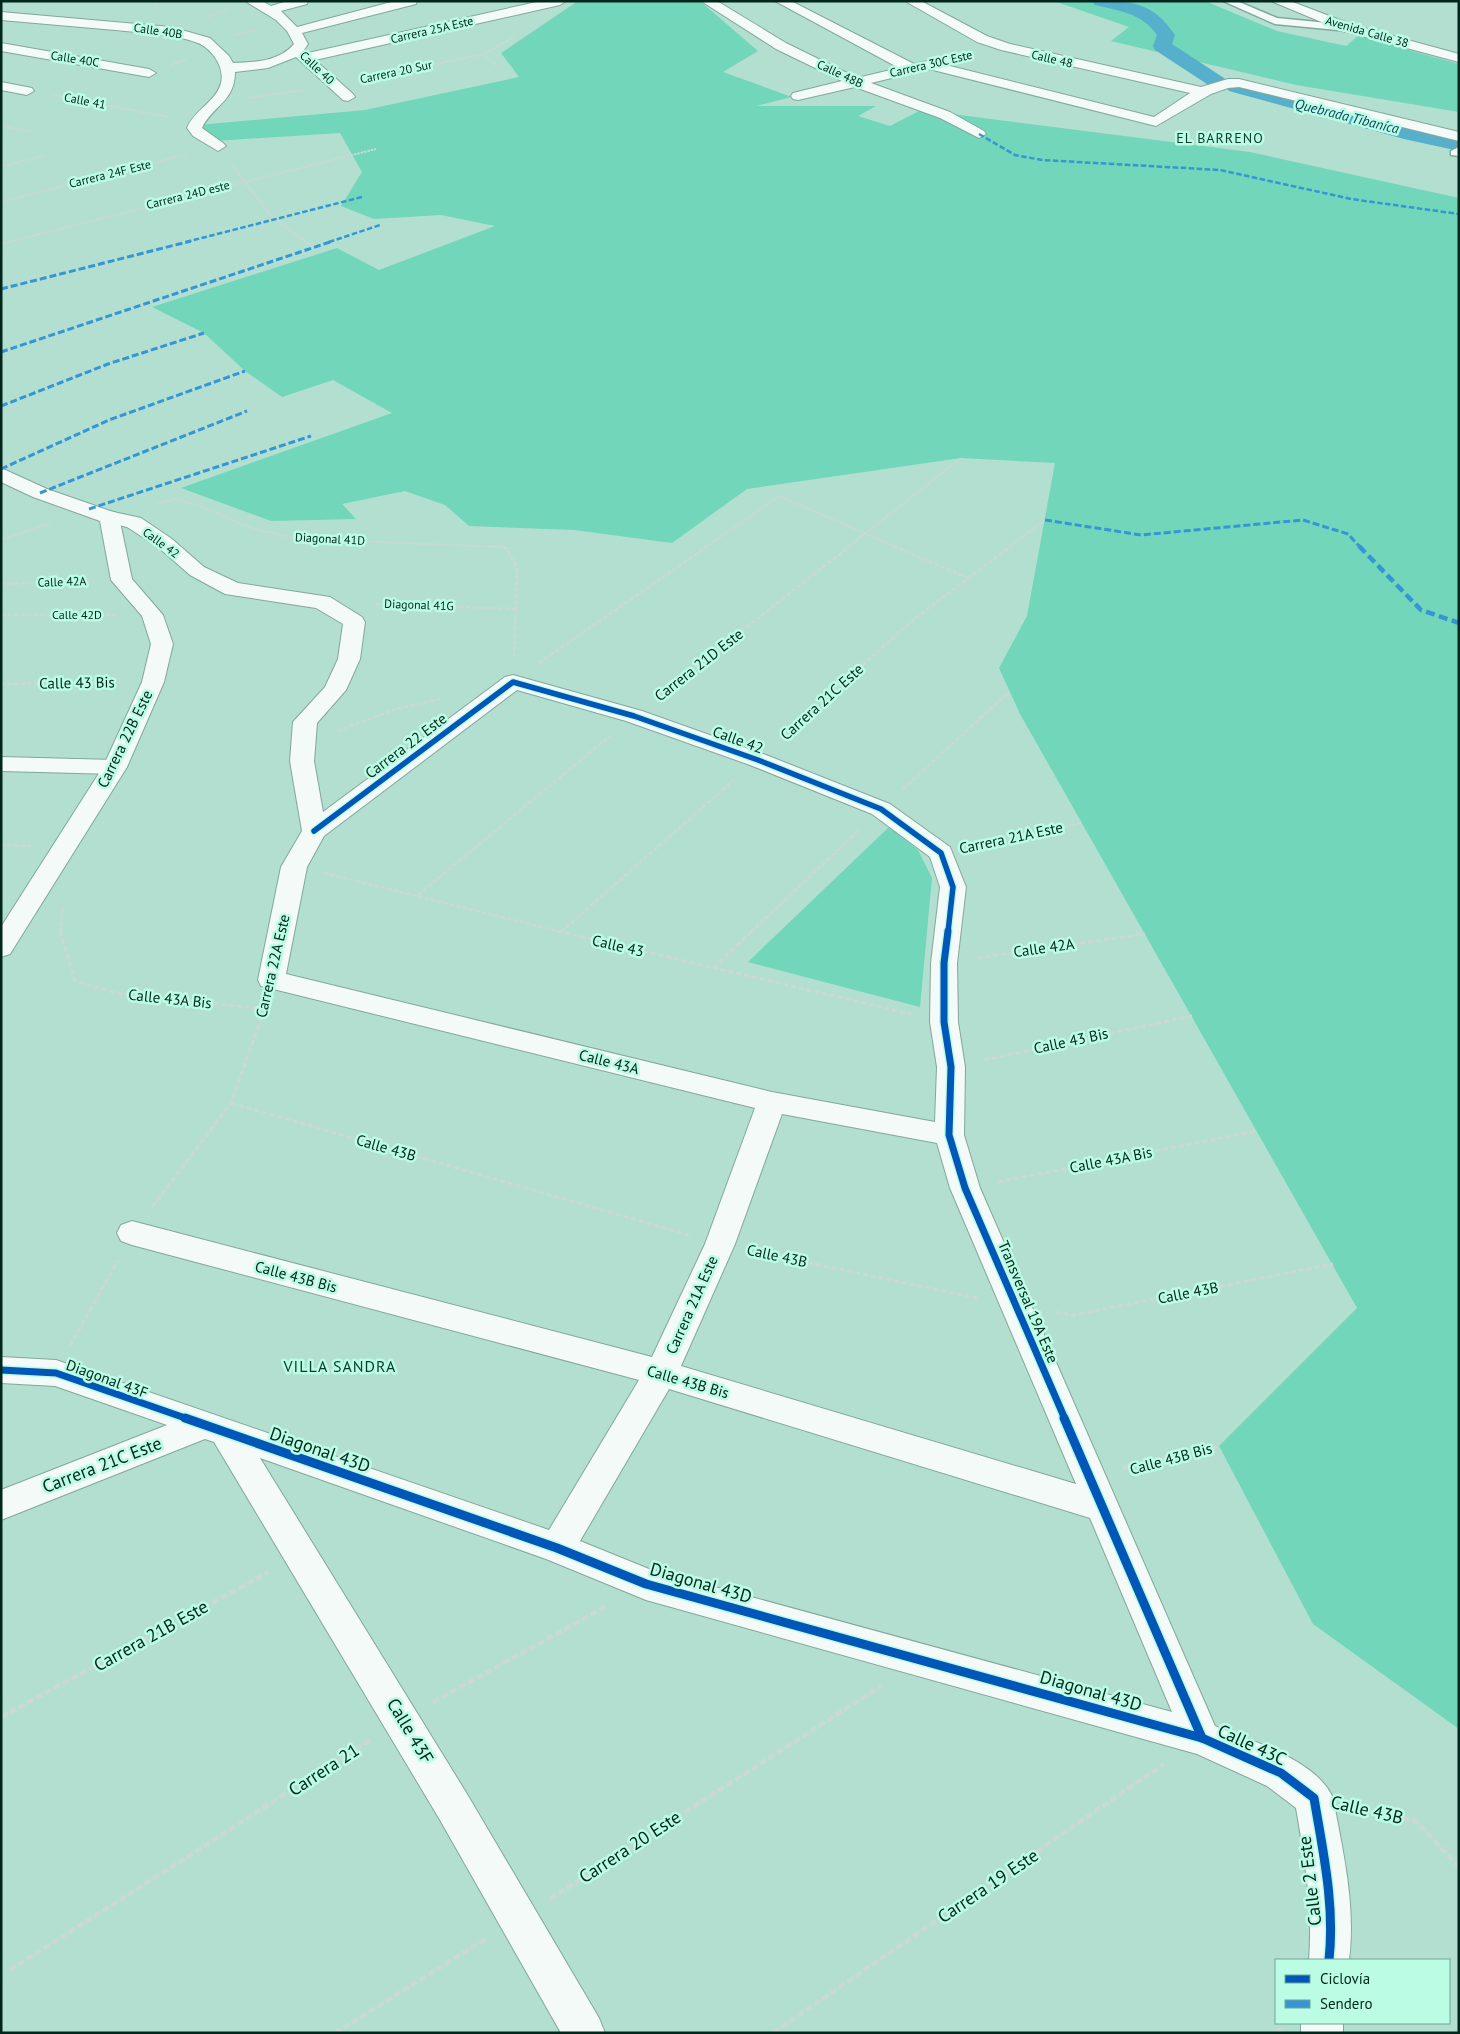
<svg xmlns="http://www.w3.org/2000/svg" width="1460" height="2034" font-family="'PT Sans',sans-serif">
<style>
.green{fill:#72d6ba}
.lines{fill:none;stroke-linecap:round;stroke-linejoin:round}
.canal{fill:#56b0cb;fill-rule:evenodd}
.lane-casing{stroke:#83a79c;stroke-width:3}
.street-casing{stroke:#83a79c;stroke-width:2}
.secondary-casing{stroke:#83a79c;stroke-width:2}
.path-far3{stroke:#cad9d4;stroke-width:2;stroke-dasharray:2.5 1;stroke-linecap:butt}
.path-far2{stroke:#cad9d4;stroke-width:2.5;stroke-dasharray:4.5 2;stroke-linecap:butt}
.path-far1{stroke:#cad9d4;stroke-width:3;stroke-dasharray:5.5 2.5;stroke-linecap:butt}
.path{stroke:#cad9d4;stroke-width:4.5;stroke-dasharray:7 3;stroke-linecap:butt}
.lane{fill:#f3faf8;fill-rule:evenodd}
.street{fill:#f3faf8;fill-rule:evenodd}
.secondary{fill:#f3faf8;fill-rule:evenodd}
.quiet-far2{stroke:#3695d4;stroke-width:2.5;stroke-dasharray:5.5 2.5;stroke-linecap:butt}
.quiet-far1{stroke:#3695d4;stroke-width:3;stroke-dasharray:7 3;stroke-linecap:butt}
.quiet{stroke:#3695d4;stroke-width:4.5;stroke-dasharray:9 4.5;stroke-linecap:butt}
.cycleway-far2-casing{stroke:#bbfce5;stroke-width:8}
.cycleway-far1-casing{stroke:#bbfce5;stroke-width:10}
.cycleway-casing{stroke:#bbfce5;stroke-width:12}
.cycleway-far2{stroke:#0057b8;stroke-width:5.5}
.cycleway-far1{stroke:#0057b8;stroke-width:7}
.cycleway{stroke:#0057b8;stroke-width:9}
.labels{text-anchor:middle;stroke-width:5;stroke-linejoin:round;paint-order:stroke}
.far-street-label{font-size:12px;fill:#01261c;stroke:#bbfce5}
.far-water-label{font-size:14px;font-style:italic;fill:#08455d;stroke:#bbfce5}
.far-neighbourhood-label{font-size:14px;letter-spacing:1px;fill:#0b3a2e;stroke:#bbfce5}
.street-label{font-size:15px;fill:#01261c;stroke:#bbfce5}
.neighbourhood-label{font-size:16px;letter-spacing:1px;fill:#0b3a2e;stroke:#bbfce5}
.near-street-label{font-size:18px;fill:#01261c;stroke:#bbfce5}
</style>
<rect width="100%" height="100%" fill="#b2dfd0"/>
<g class="green">
<polygon points="578,1 700,1 758,51 723,72 792,97 756,106 876,106 858,116 890,126 921,110 1250,152 1459,198 1459,1729 1313,1624 1219,1446 1357,1308 1020,714 999,668 1027,616 1055,463 961,458 747,489 672,543 574,530 469,526 445,505 405,491 342,504 356,519 271,521 181,488 392,413 333,380 282,397 245,371 204,333 152,307 337,248 379,270 495,226 441,215 374,219 341,206 362,172 340,133 213,141 198,125 365,110 519,77 501,53"/>
<polygon points="1054,1 1205,1 1277,31 1346,46 1358,36 1459,64 1459,112 1296,85 1111,41 1129,27"/>
<polygon points="1242,87 1358,118 1459,141 1459,150 1237,93"/>
<polygon points="889,827 918,850 932,878 920,1007 748,962"/>
</g>
<g class="lines">
<g class="canal">
<path d="M1092,1C1131,1 1152,1 1175,35L1172,44L1224,78L1227,82L1224,86H1210L1155,50L1153,46L1157,35C1142,13 1119,11 1095,5Z"/>
<polygon points="1236,81 1414,129 1459,139 1459,151 1404,139 1229,91 1226,87 1229,83"/>
</g>
<defs>
<g id="lane">
<polygon points="1223,1 1237,1 1277,18 1348,25 1353,28 1348,31 1275,24"/>
<polygon points="1459,147 1459,156 1451,155 1451,151"/>
</g>
<g id="street">
<path d="M245,1H262L271,6L287,1H308L307,4L281,11L297,27L395,1H417L416,4L302,33L308,44L304,50L308,53L541,1H566L560,5L315,60L353,94L355,97L348,101L343,100L296,57L268,68L235,72C235,102 212,106 202,128L223,143L226,146L218,151L193,136L187,128C194,110 216,102 221,83C225,67 212,49 198,43C172,33 143,33 115,30C77,27 39,23 1,20V12L171,27L210,38L229,56L233,63C254,62 279,62 294,44L287,31L276,20Z"/>
<polygon points="701,1 717,1 786,43 857,78 899,68 775,1 791,1 914,64 946,57 953,61 946,65 1154,117 1190,93 1001,50 977,42 905,1 921,1 987,36 1010,44 1201,87 1228,79 1239,79 1459,132 1459,141 1239,87 1228,88 1211,94 1156,126 929,69 871,83 950,112 984,131 986,134 979,138 940,118 855,87 798,100 793,99 791,96 793,93 842,81 776,49"/>
<polygon points="1,43 149,69 156,73 149,77 1,51"/>
<polygon points="1,82 32,88 34,91 27,95 1,90"/>
<path d="M109,511L141,518L172,539L204,567L238,583L330,597L362,617L365,622L360,659L346,690L317,723L314,761L323,812L505,677L513,675L642,711L766,755L890,804L950,847L966,887L957,963L958,1022L965,1067L964,1135L980,1188L1215,1726C1251,1741 1317,1760 1333,1798C1343,1852 1356,1905 1349,1960H1309C1313,1908 1305,1860 1296,1808L1267,1786L1197,1754L646,1600L546,1559L260,1458L467,1794L599,2018L605,2033H561L440,1820L214,1442L205,1439L1,1520V1490L167,1425L55,1386L1,1383V1357L56,1360L549,1530L639,1380L132,1245L121,1241L117,1233L121,1225L132,1221L652,1357L705,1244L755,1108L261,986L258,980L281,867L302,831L290,761L293,722L325,687L338,659L343,624L316,608L225,594L190,575L158,547L127,527L102,521L99,517L102,513ZM517,690L626,721L750,765L872,814L930,857L940,887L931,963L930,1022L937,1067L935,1122L772,1092L286,974L307,867L324,836ZM782,1114L937,1143L950,1188L1076,1484L681,1366L735,1244ZM669,1389L1090,1518L1172,1712L649,1569L580,1541Z"/>
<polygon points="1,757 115,760 123,762 127,767 123,772 115,774 1,771"/>
<rect x="1301" y="2023" width="42" height="10"/>
</g>
<g id="secondary">
<polygon points="1271,1 1290,1 1353,25 1459,54 1459,62 1343,31"/>
<polygon points="1,468 47,489 116,513 119,517 132,579 163,615 173,644 164,682 127,767 10,954 1,957 1,927 103,767 142,682 151,644 142,616 111,580 100,521 33,497 1,482"/>
</g>
</defs>
<use href="#lane" class="lane-casing"/>
<use href="#street" class="street-casing"/>
<use href="#secondary" class="secondary-casing"/>
<g class="path-far3">
<polyline points="154,5 162,1"/>
<polyline points="207,17 229,9"/>
<polyline points="235,35 256,30"/>
<polyline points="484,54 498,67"/>
<polyline points="171,65 186,59"/>
<polyline points="364,79 484,54 515,36"/>
<polyline points="52,95 168,117"/>
<polyline points="248,98 303,90"/>
<polyline points="1,126 33,132"/>
<polyline points="231,164 273,218 313,247"/>
<polyline points="1,166 44,156"/>
<polyline points="1,202 187,154"/>
<polyline points="1,244 376,149"/>
<polyline points="156,504 175,499 203,507 253,529 300,539 503,547"/>
<polyline points="1,540 50,523"/>
<polyline points="706,547 779,496 896,547"/>
<polyline points="848,547 961,458"/>
<polyline points="1009,547 1045,520"/>
</g>
<g class="path-far2">
<polyline points="490,546 506,548 517,568 514,656"/>
<polyline points="893,546 968,578"/>
<polyline points="1,584 93,581"/>
<polyline points="375,604 516,609"/>
<polyline points="1,615 117,615"/>
<polyline points="539,663 708,546"/>
<polyline points="1,684 121,682"/>
<polyline points="659,696 850,546"/>
<polyline points="337,731 396,709 441,699"/>
<polyline points="780,739 913,620 1011,546"/>
<polyline points="903,789 1009,692"/>
<polyline points="1,845 31,846"/>
<polyline points="969,847 1081,823"/>
<polyline points="324,873 562,932"/>
<polyline points="418,895 610,736"/>
<polyline points="60,932 63,907"/>
<polyline points="561,932 734,780"/>
<polyline points="751,932 860,829"/>
</g>
<g class="path-far1">
<polyline points="60,931 75,981 116,993 264,1009"/>
<polyline points="557,931 911,1014"/>
<polyline points="977,958 1145,934"/>
<polyline points="713,968 752,931"/>
<polyline points="984,1060 1192,1016"/>
<polyline points="231,1103 689,1235"/>
<polyline points="998,1182 1257,1131"/>
<polyline points="152,1207 231,1103 266,1005"/>
<polyline points="753,1251 977,1298"/>
<polyline points="1055,1312 1074,1315 1333,1264"/>
<polyline points="70,1346 118,1260"/>
</g>
<g class="path">
<polyline points="1124,1470 1126,1467 1219,1446"/>
<polyline points="433,1702 607,1606"/>
<polyline points="1,1717 269,1572"/>
<polyline points="1354,1807 1416,1821 1459,1867"/>
<polyline points="550,1899 881,1686"/>
<polyline points="10,1970 370,1740"/>
<polyline points="335,2033 487,1938"/>
<polyline points="773,2033 1164,1764"/>
<polyline points="1275,2033 1283,2027"/>
</g>
<use href="#lane" class="lane"/>
<use href="#street" class="street"/>
<use href="#secondary" class="secondary"/>
<g class="quiet-far2">
<polyline points="979,134 1015,155 1042,160 1220,170 1351,199 1459,214"/>
<polyline points="186,242 362,197"/>
<polyline points="329,242 380,225"/>
</g>
<g class="quiet-far1">
<polyline points="1,289 191,241"/>
<polyline points="1,352 333,241"/>
<polyline points="1,406 108,364 204,333"/>
<polyline points="1,469 109,420 245,371"/>
<polyline points="40,493 247,411"/>
<polyline points="89,509 311,436"/>
<polyline points="1045,520 1141,535 1303,520 1348,534 1360,547"/>
</g>
<polyline class="quiet" points="1359,546 1421,610 1459,623"/>
<defs>
<polyline id="cycleway-far2" points="314,831 513,682 634,716 758,760 881,809 941,853 953,887 948,932"/>
<g id="cycleway-far1">
<polyline points="948,931 944,963 944,1022 951,1067 949,1135 965,1188 1065,1419"/>
<polyline points="1,1370 56,1373 188,1419"/>
</g>
<g id="cycleway">
<path d="M185,1418L557,1548L646,1584L1202,1738L1281,1773L1314,1798C1323,1852 1335,1905 1329,1960"/>
<polyline points="1064,1418 1202,1738"/>
</g>
</defs>
<use href="#cycleway-far2" class="cycleway-far2-casing"/>
<use href="#cycleway-far1" class="cycleway-far1-casing"/>
<use href="#cycleway" class="cycleway-casing"/>
<use href="#cycleway-far2" class="cycleway-far2"/>
<use href="#cycleway-far1" class="cycleway-far1"/>
<use href="#cycleway" class="cycleway"/>
</g>
<g class="labels">
<g class="far-street-label">
<text transform="translate(432 30) rotate(-13)" y="4">Carrera 25A Este</text>
<text transform="translate(158 31) rotate(8)" y="4">Calle 40B</text>
<text transform="translate(1367 32) rotate(16)" y="4">Avenida Calle 38</text>
<text transform="translate(75 59) rotate(9)" y="4">Calle 40C</text>
<text transform="translate(1052 59) rotate(13)" y="4">Calle 48</text>
<text transform="translate(931 64) rotate(-13)" y="4">Carrera 30C Este</text>
<text transform="translate(317 68) rotate(43)" y="4">Calle 40</text>
<text transform="translate(396 72) rotate(-12)" y="4">Carrera 20 Sur</text>
<text transform="translate(840 74) rotate(25)" y="4">Calle 48B</text>
<text transform="translate(85 101) rotate(11)" y="4">Calle 41</text>
<text transform="translate(110 174) rotate(-14)" y="4">Carrera 24F Este</text>
<text transform="translate(188 195) rotate(-14)" y="4">Carrera 24D este</text>
<text transform="translate(330 539) rotate(3)" y="4">Diagonal 41D</text>
<text transform="translate(161 543) rotate(36)" y="4">Calle 42</text>
<text transform="translate(62 582) rotate(-2)" y="4">Calle 42A</text>
<text transform="translate(419 605) rotate(2)" y="4">Diagonal 41G</text>
<text x="77" y="619">Calle 42D</text>
</g>
<g class="far-water-label">
<text transform="translate(1347 116) rotate(14)" y="5">Quebrada Tibaníca</text>
</g>
<g class="far-neighbourhood-label">
<text x="1220" y="143">EL BARRENO</text>
</g>
<g class="street-label">
<text transform="translate(699 665) rotate(-38)" y="5">Carrera 21D Este</text>
<text transform="translate(77 683) rotate(-1)" y="5">Calle 43 Bis</text>
<text transform="translate(822 702) rotate(-42)" y="5">Carrera 21C Este</text>
<text transform="translate(125 739) rotate(-64)" y="5">Carrera 22B Este</text>
<text transform="translate(738 740) rotate(20)" y="5">Calle 42</text>
<text transform="translate(406 746) rotate(-37)" y="5">Carrera 22 Este</text>
<text transform="translate(1011 838) rotate(-12)" y="5">Carrera 21A Este</text>
<text transform="translate(618 946) rotate(13)" y="5">Calle 43</text>
<text transform="translate(1044 948) rotate(-8)" y="5">Calle 42A</text>
<text transform="translate(273 966) rotate(-77)" y="5">Carrera 22A Este</text>
<text transform="translate(170 999) rotate(6)" y="5">Calle 43A Bis</text>
<text transform="translate(1071 1041) rotate(-12)" y="5">Calle 43 Bis</text>
<text transform="translate(609 1062) rotate(14)" y="5">Calle 43A</text>
<text transform="translate(386 1148) rotate(16)" y="5">Calle 43B</text>
<text transform="translate(1111 1160) rotate(-11)" y="5">Calle 43A Bis</text>
<text transform="translate(777 1256) rotate(12)" y="5">Calle 43B</text>
<text transform="translate(296 1277) rotate(15)" y="5">Calle 43B Bis</text>
<text transform="translate(1188 1293) rotate(-11)" y="5">Calle 43B</text>
<text transform="translate(1028 1302) rotate(67)" y="5">Transversal 19A Este</text>
<text transform="translate(692 1305) rotate(-66)" y="5">Carrera 21A Este</text>
<text transform="translate(107 1379) rotate(20)" y="5">Diagonal 43F</text>
<text transform="translate(688 1382) rotate(16)" y="5">Calle 43B Bis</text>
<text transform="translate(1171 1459) rotate(-15)" y="5">Calle 43B Bis</text>
</g>
<g class="neighbourhood-label">
<text x="340" y="1372">VILLA SANDRA</text>
</g>
<g class="near-street-label">
<text transform="translate(320 1450) rotate(19)" y="6">Diagonal 43D</text>
<text transform="translate(102 1465) rotate(-21)" y="6">Carrera 21C Este</text>
<text transform="translate(701 1583) rotate(16)" y="6">Diagonal 43D</text>
<text transform="translate(151 1636) rotate(-29)" y="6">Carrera 21B Este</text>
<text transform="translate(1091 1691) rotate(16)" y="6">Diagonal 43D</text>
<text transform="translate(410 1731) rotate(59)" y="6">Calle 43F</text>
<text transform="translate(1252 1745) rotate(25)" y="6">Calle 43C</text>
<text transform="translate(324 1770) rotate(-33)" y="6">Carrera 21</text>
<text transform="translate(1367 1810) rotate(13)" y="6">Calle 43B</text>
<text transform="translate(630 1847) rotate(-33)" y="6">Carrera 20 Este</text>
<text transform="translate(1310 1881) rotate(-97)" y="6">Calle 2 Este</text>
<text transform="translate(988 1886) rotate(-34)" y="6">Carrera 19 Este</text>
</g>
</g>
<rect width="1460" height="2034" fill="none" stroke="#01261c" stroke-width="5"/>
<rect x="1275" y="1959" width="175" height="65" fill="#bbfce5" stroke="#71a695"/>
<rect x="1285" y="1975" width="25" height="8" fill="#0057b8" stroke="#71a695"/>
<text x="1320" y="1984" font-size="15" fill="#01261c">Ciclovía</text>
<rect x="1285" y="2000" width="25" height="8" fill="#3695d4" stroke="#71a695"/>
<text x="1320" y="2009" font-size="15" fill="#01261c">Sendero</text>
</svg>
